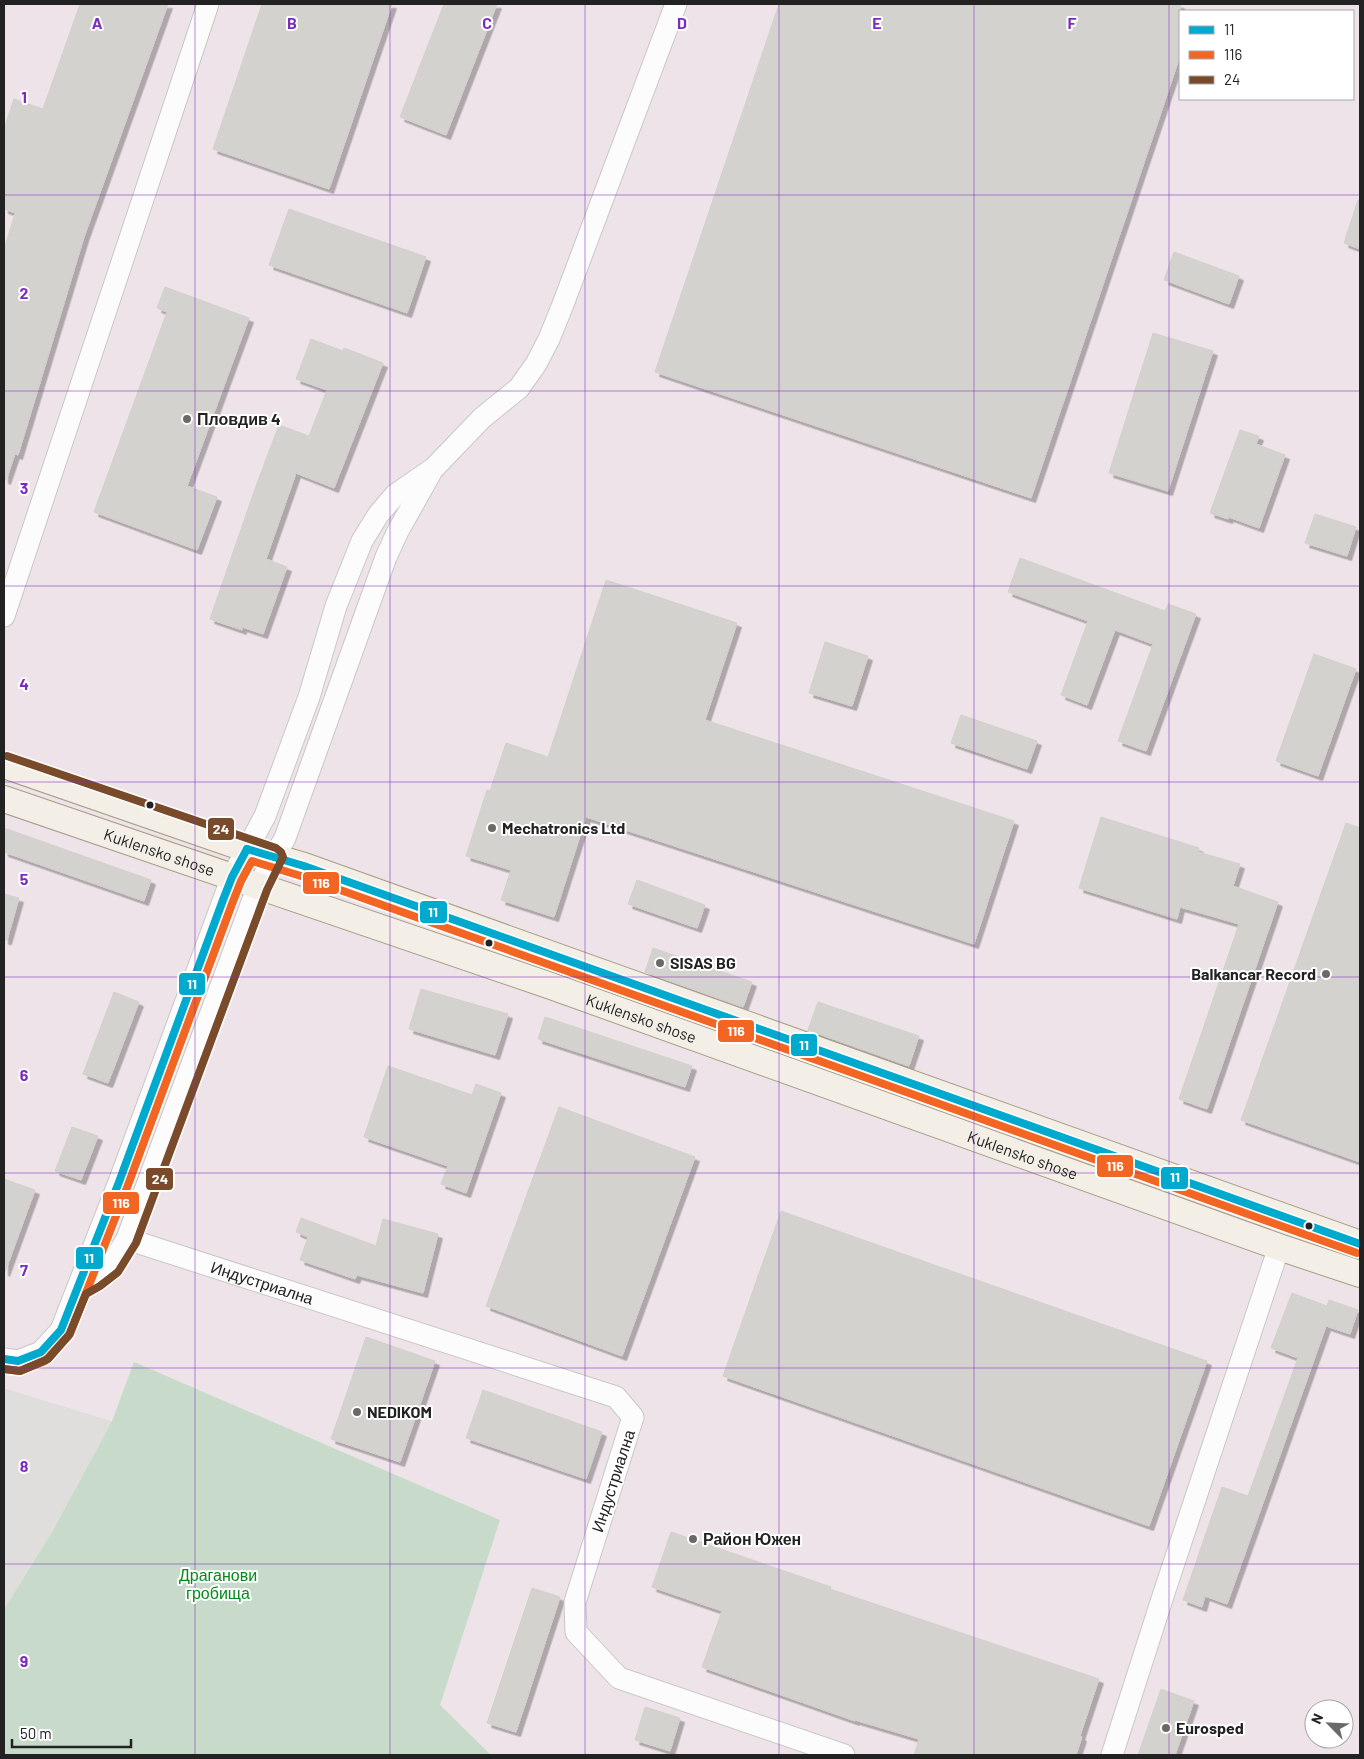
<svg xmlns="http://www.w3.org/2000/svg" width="1364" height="1759" font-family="Barlow,sans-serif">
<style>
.residential{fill:#dfdedc}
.industrial{fill:#ede3e8;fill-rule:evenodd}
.cemetery{fill:#c8dbca}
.building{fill:#d4d2cf;stroke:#d3d0cc;filter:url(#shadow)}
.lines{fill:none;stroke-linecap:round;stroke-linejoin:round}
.minor-casing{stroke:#c9c8c6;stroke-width:23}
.major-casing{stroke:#a79e86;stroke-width:28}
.minor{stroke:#fdfcfc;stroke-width:21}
.major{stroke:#f3eee6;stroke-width:26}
.bus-1-casing{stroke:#fff;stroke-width:11}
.bus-2-casing{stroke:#fff;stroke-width:11}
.bus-3-casing{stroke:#fff;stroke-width:11}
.bus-1{stroke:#00a9ce;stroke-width:8}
.bus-2{stroke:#f26522;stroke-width:8}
.bus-3{stroke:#7a4b2a;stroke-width:8}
.grid{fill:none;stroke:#7b2cbf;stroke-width:1;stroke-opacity:0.55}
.poi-dot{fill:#6a6968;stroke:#fff;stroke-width:2}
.bus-dot{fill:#222;stroke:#fff;stroke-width:2}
.labels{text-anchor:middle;stroke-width:4;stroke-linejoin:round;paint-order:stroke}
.poi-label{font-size:16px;font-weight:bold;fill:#222;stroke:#fff;text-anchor:start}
.street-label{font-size:16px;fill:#222;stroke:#fff}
.park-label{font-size:16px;fill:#07881b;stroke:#fff}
.grid-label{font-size:16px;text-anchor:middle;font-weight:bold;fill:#7b2cbf;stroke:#fff;stroke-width:4;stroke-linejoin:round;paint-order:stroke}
.line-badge{stroke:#fff;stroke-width:2}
.badge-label{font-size:14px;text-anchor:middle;font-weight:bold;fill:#fff}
</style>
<defs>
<filter id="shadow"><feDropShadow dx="4.5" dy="4.5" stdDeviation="0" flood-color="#0004"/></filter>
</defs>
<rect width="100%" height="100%" fill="#f0eeea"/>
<polygon class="residential" points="4,1388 112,1421 52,1532 4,1609"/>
<path class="industrial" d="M4,4H1360V1755H491L439,1705L500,1520L134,1363L112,1421L4,1388ZM1180,11H1353V99H1180ZM1314,1709H1344V1739H1314Z"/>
<polygon class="cemetery" points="134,1362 500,1520 440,1705 491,1755 4,1755 4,1609 52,1532 112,1421"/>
<g class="building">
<polygon points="80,4 168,4 84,237 18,455 15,454 6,480 4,479 4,250 15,213 4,209 4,129 14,99 43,109"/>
<polygon points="262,4 392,4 329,189 213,149"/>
<polygon points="444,4 497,4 446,135 400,117"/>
<polygon points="779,4 1180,4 1180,56 1031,498 655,372"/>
<polygon points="1358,200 1360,201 1360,249 1344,243"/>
<polygon points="289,209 426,257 407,313 269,265"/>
<polygon points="1174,252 1239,276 1229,304 1164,280"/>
<polygon points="165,287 249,318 187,486 217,497 197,550 94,512 167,312 157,308"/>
<polygon points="1153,333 1213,351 1168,491 1109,473"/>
<polygon points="311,339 343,351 344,348 383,363 334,488 296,473 266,559 287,567 263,634 242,627 242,630 210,619 256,486 279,425 309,436 327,390 296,379"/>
<polygon points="1240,430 1259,436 1256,444 1285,455 1259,528 1229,517 1228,519 1210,513"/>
<polygon points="1315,514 1356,527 1347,556 1305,543"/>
<polygon points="1020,558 1165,611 1168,604 1196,614 1146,751 1118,741 1153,644 1115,630 1087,705 1061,695 1088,621 1008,592"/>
<polygon points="606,580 737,623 705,720 1014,821 974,944 586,817 554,917 501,900 511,870 466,856 487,790 490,791 506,743 548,757"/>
<polygon points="825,642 868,656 852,706 809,693"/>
<polygon points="1314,654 1356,669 1318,776 1276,761"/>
<polygon points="961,715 1037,741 1027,769 951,743"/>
<polygon points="1101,817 1199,848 1198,852 1240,864 1233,886 1278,902 1207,1109 1179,1099 1239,924 1180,907 1177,919 1079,888"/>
<polygon points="1346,823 1360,828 1360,1162 1241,1120"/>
<polygon points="4,828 151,880 144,901 4,852"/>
<polygon points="637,880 705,905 697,928 628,904"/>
<polygon points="4,894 19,898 7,940 4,940"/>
<polygon points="653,948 752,982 743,1007 645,972"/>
<polygon points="421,989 508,1014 495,1055 409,1029"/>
<polygon points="114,992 139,1002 108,1083 83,1074"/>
<polygon points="818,1002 919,1036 909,1066 808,1030"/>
<polygon points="545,1017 692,1066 685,1087 538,1039"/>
<polygon points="388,1066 472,1095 476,1084 501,1093 466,1193 441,1184 448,1166 364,1137"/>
<polygon points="559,1107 695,1157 622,1356 486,1306"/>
<polygon points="72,1127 98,1136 81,1180 55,1171"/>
<polygon points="4,1179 35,1190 5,1272 4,1271"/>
<polygon points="781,1211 1207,1361 1149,1526 723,1376"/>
<polygon points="301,1218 376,1246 383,1219 438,1234 423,1293 357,1275 355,1279 300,1260 308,1237 296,1232"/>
<polygon points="1292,1293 1327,1306 1329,1300 1358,1310 1350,1334 1326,1326 1227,1604 1205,1596 1202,1607 1183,1600 1222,1487 1248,1496 1298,1358 1271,1348"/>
<polygon points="366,1337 435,1361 400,1462 331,1439"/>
<polygon points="483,1390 602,1432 586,1479 466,1438"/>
<polygon points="671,1532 831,1587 830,1589 1099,1679 1080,1736 1082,1737 1076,1755 914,1755 919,1739 855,1720 855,1721 702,1667 722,1611 652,1587"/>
<polygon points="532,1588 560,1597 516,1732 487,1723"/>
<polygon points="1161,1689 1194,1701 1175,1755 1138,1755"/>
<polygon points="645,1707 680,1718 670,1751 635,1740"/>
</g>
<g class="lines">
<defs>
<g id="minor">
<polyline points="4,616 208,4"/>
<path id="s1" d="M127,1239L616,1397L633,1417L575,1602L576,1632L619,1678L844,1755"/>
<polyline points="78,1287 94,1278 111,1265 127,1239 258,886 285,838 386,557 398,531 430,474"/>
<polyline points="4,1359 18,1361 41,1352 61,1330 119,1182 232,877 265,816 309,697 336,606 362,541 378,515 395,495 434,468 482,418 519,388 536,364 549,339 562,307 676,4"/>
<polyline points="1112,1755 1164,1593 1279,1247"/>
</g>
<g id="major">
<polyline points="4,765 247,849 304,866 1360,1244"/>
<path id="s2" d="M4,799L551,986L1279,1247L1360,1274"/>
</g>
</defs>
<use href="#minor" class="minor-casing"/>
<use href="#major" class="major-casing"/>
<use href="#minor" class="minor"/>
<use href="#major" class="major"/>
<defs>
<g id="bus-1">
<polyline points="247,849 304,866 1360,1244"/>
<polyline points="4,1359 18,1361 41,1352 61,1330 119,1182 223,900 232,877 247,849"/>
</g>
<polyline id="bus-2" points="4,1369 20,1371 45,1361 70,1334 128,1185 232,904 241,881 252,861 301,876 1357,1253"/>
<polyline id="bus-3" points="4,1369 20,1371 48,1359 69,1335 86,1294 100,1286 118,1272 136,1243 267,890 283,857 281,852 276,848 7,756"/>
</defs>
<use href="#bus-1" class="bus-1-casing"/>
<use href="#bus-2" class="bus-2-casing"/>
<use href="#bus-3" class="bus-3-casing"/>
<use href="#bus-1" class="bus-1"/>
<use href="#bus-2" class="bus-2"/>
<use href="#bus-3" class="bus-3"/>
</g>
<path class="grid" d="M195,4V1755M390,4V1755M585,4V1755M779,4V1755M974,4V1755M1169,4V1755M4,195H1360M4,391H1360M4,586H1360M4,782H1360M4,977H1360M4,1173H1360M4,1368H1360M4,1564H1360"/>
<g class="poi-dot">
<circle cx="187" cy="419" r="5"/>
<circle cx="492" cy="828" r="5"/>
<circle cx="660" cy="963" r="5"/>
<circle cx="1326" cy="974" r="5"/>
<circle cx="357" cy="1412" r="5"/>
<circle cx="693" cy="1539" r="5"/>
<circle cx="1166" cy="1728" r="5"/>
</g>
<g class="bus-dot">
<circle cx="150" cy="805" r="4.5"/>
<circle cx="489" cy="943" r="4.5"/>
<circle cx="1309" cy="1226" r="4.5"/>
</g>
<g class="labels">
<g class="poi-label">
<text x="197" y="425">Пловдив 4</text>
<text x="502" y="834">Mechatronics Ltd</text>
<text x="670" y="969">SISAS BG</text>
<text x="1316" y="980" text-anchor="end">Balkancar Record</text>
<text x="367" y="1418">NEDIKOM</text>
<text x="703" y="1545">Район Южен</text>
<text x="1176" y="1734">Eurosped</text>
</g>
<g class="street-label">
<text dy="6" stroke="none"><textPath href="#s2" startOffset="164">Kuklensko shose</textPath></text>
<text dy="6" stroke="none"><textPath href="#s2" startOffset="674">Kuklensko shose</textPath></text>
<text dy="6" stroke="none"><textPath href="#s2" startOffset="1079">Kuklensko shose</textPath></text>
<text dy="6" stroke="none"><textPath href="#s1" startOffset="142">Индустриална</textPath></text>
<text transform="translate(613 1481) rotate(-72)" y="6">Индустриална</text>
</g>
<g class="park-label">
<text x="218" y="1581">Драганови<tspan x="218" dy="18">гробища</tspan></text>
</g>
</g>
<g class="grid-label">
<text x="97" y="29">A</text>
<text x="292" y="29">B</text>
<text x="487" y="29">C</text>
<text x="682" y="29">D</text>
<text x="877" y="29">E</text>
<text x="1072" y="29">F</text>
<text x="24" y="103">1</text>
<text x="24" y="299">2</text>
<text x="24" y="494">3</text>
<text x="24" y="690">4</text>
<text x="24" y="885">5</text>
<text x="24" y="1081">6</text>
<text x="24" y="1276">7</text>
<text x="24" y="1472">8</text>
<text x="24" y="1667">9</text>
</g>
<g class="line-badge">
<rect x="207" y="817" width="28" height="24" rx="5" fill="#7a4b2a"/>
<rect x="302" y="871" width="38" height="24" rx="5" fill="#f26522"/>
<rect x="419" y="900" width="29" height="24" rx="5" fill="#00a9ce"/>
<rect x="178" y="972" width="28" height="24" rx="5" fill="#00a9ce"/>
<rect x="717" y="1019" width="38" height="24" rx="5" fill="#f26522"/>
<rect x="790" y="1033" width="28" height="24" rx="5" fill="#00a9ce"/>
<rect x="1096" y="1154" width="38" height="24" rx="5" fill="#f26522"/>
<rect x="1160" y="1166" width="29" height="24" rx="5" fill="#00a9ce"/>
<rect x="145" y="1167" width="29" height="24" rx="5" fill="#7a4b2a"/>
<rect x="102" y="1191" width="38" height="24" rx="5" fill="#f26522"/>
<rect x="75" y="1246" width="29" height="24" rx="5" fill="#00a9ce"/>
</g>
<g class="badge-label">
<text x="221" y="834">24</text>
<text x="321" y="888">116</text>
<text x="433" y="917">11</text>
<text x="192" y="989">11</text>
<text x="736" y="1036">116</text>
<text x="804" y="1050">11</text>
<text x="1115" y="1171">116</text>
<text x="1175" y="1182">11</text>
<text x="160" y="1184">24</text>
<text x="121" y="1208">116</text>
<text x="89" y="1263">11</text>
</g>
<rect width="1364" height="1759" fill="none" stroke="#222222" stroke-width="10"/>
<rect x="1179" y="10" width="175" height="90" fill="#ffffff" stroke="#a7a7a7"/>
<rect x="1189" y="26" width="25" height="8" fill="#00a9ce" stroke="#a7a7a7"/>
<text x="1224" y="35" font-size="15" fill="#222222">11</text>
<rect x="1189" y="51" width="25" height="8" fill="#f26522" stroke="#a7a7a7"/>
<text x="1224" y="60" font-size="15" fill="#222222">116</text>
<rect x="1189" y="76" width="25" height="8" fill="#7a4b2a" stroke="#a7a7a7"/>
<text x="1224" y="85" font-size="15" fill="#222222">24</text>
<g transform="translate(1329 1724) rotate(294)"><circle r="24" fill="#ffffff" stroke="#a7a7a7"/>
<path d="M0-4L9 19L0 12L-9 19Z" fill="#6a6968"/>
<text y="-8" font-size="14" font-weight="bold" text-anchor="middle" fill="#222222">N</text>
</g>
<path d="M12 1739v8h119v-8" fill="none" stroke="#222222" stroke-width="2.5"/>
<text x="20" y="1739" font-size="15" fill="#222222" stroke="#ffffff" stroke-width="4" paint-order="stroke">50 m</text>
</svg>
